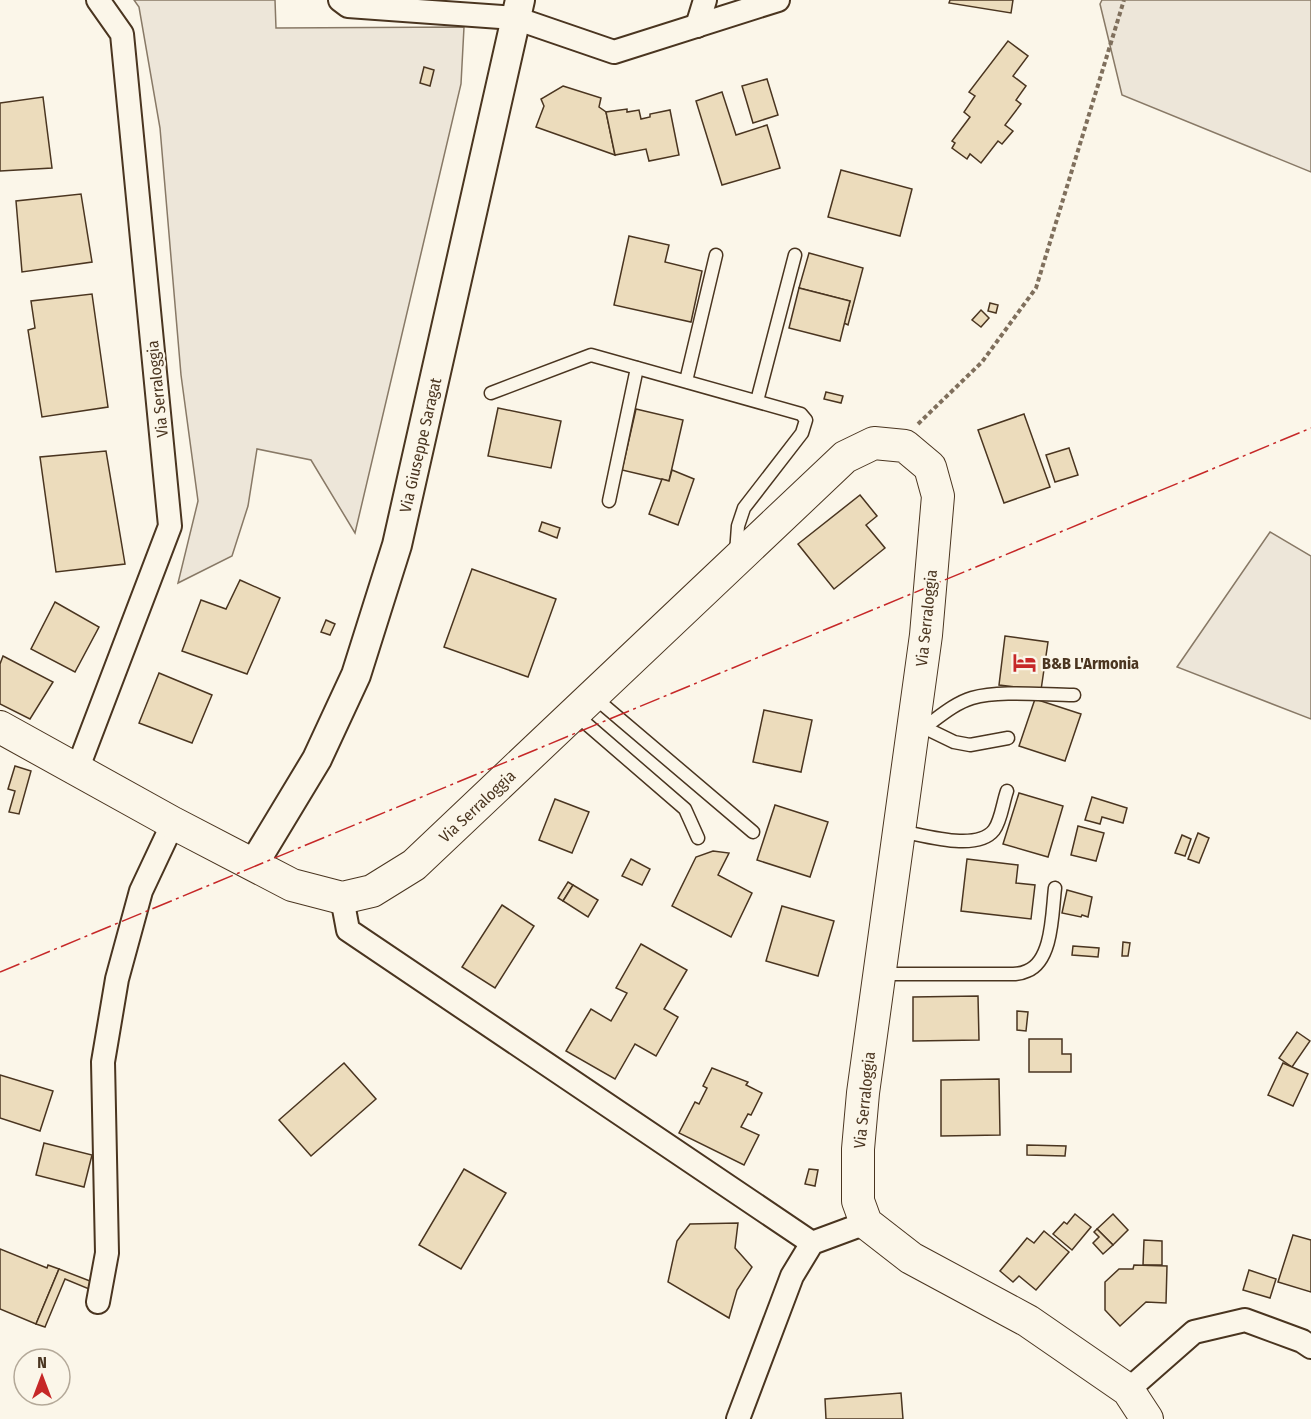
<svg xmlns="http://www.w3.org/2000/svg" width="1311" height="1419" font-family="'Fira Sans Condensed',sans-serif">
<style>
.green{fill:#ede6d9;stroke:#887966;stroke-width:1.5}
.building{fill:#ecdcbc;stroke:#4a3520;stroke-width:1.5}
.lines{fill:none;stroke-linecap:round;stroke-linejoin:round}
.service-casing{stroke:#4a3520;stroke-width:15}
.minor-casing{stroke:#4a3520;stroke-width:26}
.tertiary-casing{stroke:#4a3520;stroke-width:32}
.secondary-casing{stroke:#4a3520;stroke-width:34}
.path{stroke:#7f6f5c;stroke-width:4;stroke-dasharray:4.5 3;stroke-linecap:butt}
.service{stroke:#fbf6e9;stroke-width:12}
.minor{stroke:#fbf6e9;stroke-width:22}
.tertiary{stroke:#fbf6e9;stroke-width:28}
.secondary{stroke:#fbf6e9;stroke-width:32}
.power{stroke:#c62828;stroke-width:1.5;stroke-dasharray:21 4.5 3 4.5;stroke-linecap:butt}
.labels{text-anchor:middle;stroke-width:4.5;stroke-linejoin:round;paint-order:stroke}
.street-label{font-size:16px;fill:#4a3520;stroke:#fbf6e9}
.poi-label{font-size:16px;font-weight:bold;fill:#4a3520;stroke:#fbf6e9;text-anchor:start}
</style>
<rect width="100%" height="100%" fill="#fbf6e9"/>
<g class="green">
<polygon points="134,0 275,0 276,28 464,27 461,84 355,533 311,460 257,449 248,506 232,556 178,583 198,501 181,375 160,128 139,7"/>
<polygon points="1102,0 1311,0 1311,172 1122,95 1100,4"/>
<polygon points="1270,532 1311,556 1311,719 1177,667"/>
</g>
<g class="building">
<polygon points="950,0 1013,0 1011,13 949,3"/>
<polygon points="1008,41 1028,56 1013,76 1026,86 1016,100 1021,104 1005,125 1013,131 1002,144 998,141 981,163 970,154 967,159 952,148 955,143 952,141 970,117 964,112 975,96 969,92"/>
<polygon points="424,67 434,70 430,86 420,83"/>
<polygon points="767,79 778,115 753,123 742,86"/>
<polygon points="563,86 601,98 599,107 606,112 615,155 536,127 544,106 541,99"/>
<polygon points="722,92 736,135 767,125 780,168 722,185 696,101"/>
<polygon points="43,97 52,168 0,171 0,103"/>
<polygon points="627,109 627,112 639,110 641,119 650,117 650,114 670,110 679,155 649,161 646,149 615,155 606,112"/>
<polygon points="841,170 912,189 900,236 828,217"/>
<polygon points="81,194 92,262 22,272 16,201"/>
<polygon points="629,236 669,245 665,262 702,271 691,322 614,305"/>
<polygon points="809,253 863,268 848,325 844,323 850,301 799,288"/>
<polygon points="799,288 850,301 840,341 789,328"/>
<polygon points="92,294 108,407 42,417 28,330 35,328 31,301"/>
<polygon points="990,303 998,305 996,313 988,311"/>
<polygon points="981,310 989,318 981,327 972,320"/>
<polygon points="826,392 843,396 841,403 824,399"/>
<polygon points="498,408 561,421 551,468 488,456"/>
<polygon points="636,409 683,420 669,481 622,470"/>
<polygon points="1024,414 1050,487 1004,503 978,430"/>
<polygon points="1069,448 1078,475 1055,482 1046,455"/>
<polygon points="106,451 125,564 56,572 40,457"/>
<polygon points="672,470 694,479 678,525 649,514 662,479 669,481"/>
<polygon points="860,495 877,516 866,525 885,548 834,589 798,544"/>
<polygon points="542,522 560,528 557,538 539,531"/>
<polygon points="472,569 556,599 528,677 444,647"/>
<polygon points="240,580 280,598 247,674 182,651 201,600 226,609"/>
<polygon points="55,602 99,627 75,672 31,649"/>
<polygon points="326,620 335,624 330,635 321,632"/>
<polygon points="1005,636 1048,642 1041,690 999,685"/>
<polygon points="3,656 53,682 30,719 0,704 0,664"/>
<polygon points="159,673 212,695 192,743 139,723"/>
<polygon points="1035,699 1081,714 1065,761 1019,746"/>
<polygon points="764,710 812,720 801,772 753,762"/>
<polygon points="15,766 31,771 19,814 9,812 15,791 8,789"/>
<polygon points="1019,793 1063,806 1048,857 1003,844"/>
<polygon points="1092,797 1127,808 1123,823 1102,817 1100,824 1085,820"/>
<polygon points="555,799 589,812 572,853 539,840"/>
<polygon points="775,805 828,822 810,877 757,860"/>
<polygon points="1078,826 1104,833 1096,861 1071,855"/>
<polygon points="1198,833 1209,838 1199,863 1188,859"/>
<polygon points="1182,835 1191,839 1185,856 1175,853"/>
<polygon points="713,851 729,853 718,875 752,893 731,937 672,906 696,857"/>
<polygon points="631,859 650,869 642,885 622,876"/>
<polygon points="967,859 1018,865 1016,883 1035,885 1031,919 961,911"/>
<polygon points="568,882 573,885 563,901 558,898"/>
<polygon points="573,885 598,900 588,917 563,901"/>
<polygon points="1067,890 1092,897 1088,917 1082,915 1081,917 1062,913"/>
<polygon points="502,905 534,926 495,988 462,967"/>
<polygon points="782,906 834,921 818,976 766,961"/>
<polygon points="1123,942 1130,943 1128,956 1122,956"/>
<polygon points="641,944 687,970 664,1009 678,1017 656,1056 635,1044 615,1079 566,1051 591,1009 611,1021 627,993 616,988"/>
<polygon points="1073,946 1099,948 1098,957 1072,955"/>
<polygon points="978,996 979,1040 913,1041 913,997"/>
<polygon points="1017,1011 1028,1012 1026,1031 1017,1030"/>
<polygon points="1297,1032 1310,1041 1292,1067 1279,1058"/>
<polygon points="1029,1039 1062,1039 1062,1054 1071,1054 1071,1072 1029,1072"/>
<polygon points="344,1063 376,1099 311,1156 279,1120"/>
<polygon points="1283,1063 1308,1074 1293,1106 1268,1095"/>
<polygon points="712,1068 748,1082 746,1085 762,1093 751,1115 748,1114 741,1127 759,1135 744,1165 679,1133 695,1102 699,1104 707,1088 703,1086"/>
<polygon points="0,1075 53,1091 40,1131 0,1118"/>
<polygon points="999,1079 1000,1135 941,1136 941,1080"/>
<polygon points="44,1143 92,1155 84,1187 36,1175"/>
<polygon points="1027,1145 1066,1146 1065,1156 1027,1155"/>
<polygon points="464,1169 506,1193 461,1269 419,1245"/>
<polygon points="809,1169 818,1170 815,1186 805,1184"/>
<polygon points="1075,1214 1091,1227 1072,1250 1053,1234 1064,1222 1067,1224"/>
<polygon points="1113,1214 1128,1230 1113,1245 1097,1229"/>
<polygon points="738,1223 735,1248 752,1267 737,1290 729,1318 668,1282 677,1241 690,1224"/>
<polygon points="1097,1229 1113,1245 1103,1254 1093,1243 1099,1237 1094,1232"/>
<polygon points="1044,1231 1069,1252 1036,1290 1019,1276 1013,1282 1000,1271 1027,1238 1034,1243"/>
<polygon points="1293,1235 1311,1240 1311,1292 1278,1282"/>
<polygon points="1144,1240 1162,1241 1162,1265 1143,1265"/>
<polygon points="0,1249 47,1268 48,1265 59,1269 36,1324 0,1309"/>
<polygon points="1134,1265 1167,1266 1166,1303 1146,1302 1120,1326 1105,1310 1105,1282 1119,1269 1133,1269"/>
<polygon points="59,1269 90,1281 89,1289 65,1279 45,1327 36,1324"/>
<polygon points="1249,1270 1276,1279 1270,1298 1243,1290"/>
<polygon points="901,1393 903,1419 826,1419 825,1399"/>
</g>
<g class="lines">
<defs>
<g id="service">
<polyline points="686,381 716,255"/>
<polyline points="491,393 591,355 801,414 806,420 802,433 744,508 738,526 736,553"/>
<polyline points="757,401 795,255"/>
<polyline points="609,501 637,368"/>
<polyline points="594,697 753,832"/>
<polyline points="575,714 685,809 698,838"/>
<polyline points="921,726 954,742 970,745 1008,738"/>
<path d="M925,727C939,717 955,703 972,698C1000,690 1044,695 1074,695"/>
<path d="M900,831C924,835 977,852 994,830C1001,821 1003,802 1007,791"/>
<path d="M881,974H1013C1017,974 1023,973 1027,971C1053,961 1052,912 1055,888"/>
</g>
<g id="minor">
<polyline points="340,0 348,6 515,18 614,52 778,0"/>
<polyline points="697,26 705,0"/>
<polyline points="77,770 170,526 122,34 98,0"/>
<polyline points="342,898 348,930 812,1243"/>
<polyline points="98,1302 107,1253 103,1062 117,979 141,891 173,823"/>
<polyline points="1128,1390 1194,1332 1245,1320 1302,1341 1311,1347"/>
<polyline points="738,1419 792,1276 812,1243 866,1223"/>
</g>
<polyline id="tertiary" points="253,865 317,759 356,675 397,545 520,0"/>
<polyline id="secondary" points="0,727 173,823 292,885 342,898 372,891 414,865 845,457 874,443 905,446 930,467 938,496 926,635 863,1093 858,1149 858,1201 866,1223 911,1258 1028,1321 1128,1390 1147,1419"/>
</defs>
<use href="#service" class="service-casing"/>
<use href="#minor" class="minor-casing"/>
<use href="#tertiary" class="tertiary-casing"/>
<use href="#secondary" class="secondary-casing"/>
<polyline class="path" points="918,424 982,362 1036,288 1124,0"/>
<use href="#service" class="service"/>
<use href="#minor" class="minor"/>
<use href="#tertiary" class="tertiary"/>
<use href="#secondary" class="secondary"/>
<polyline class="power" points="0,972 1311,428"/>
</g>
<defs>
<symbol id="hotel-bare" viewBox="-9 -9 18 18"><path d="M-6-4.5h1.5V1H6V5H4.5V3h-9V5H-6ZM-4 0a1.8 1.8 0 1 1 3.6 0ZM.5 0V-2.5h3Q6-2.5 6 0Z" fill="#c62828" stroke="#fbf6e9" stroke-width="2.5" paint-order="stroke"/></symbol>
</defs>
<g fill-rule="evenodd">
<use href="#hotel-bare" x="1008" y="646" width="33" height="33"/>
</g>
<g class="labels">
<g class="street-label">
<text transform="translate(157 389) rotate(-96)" y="6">Via Serraloggia</text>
<text transform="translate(420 445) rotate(-77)" y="6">Via Giuseppe Saragat</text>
<text transform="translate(926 618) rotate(-84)" y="6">Via Serraloggia</text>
<text transform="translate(477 806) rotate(-43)" y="6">Via Serraloggia</text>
<text transform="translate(864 1100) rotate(-84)" y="6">Via Serraloggia</text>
</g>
<g class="poi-label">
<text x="1042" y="669">B&amp;B L'Armonia</text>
</g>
</g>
<g transform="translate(42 1377)"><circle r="28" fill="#fbf6e9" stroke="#b4a999" stroke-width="1.5"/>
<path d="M0-4.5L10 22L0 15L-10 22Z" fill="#c62828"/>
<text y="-9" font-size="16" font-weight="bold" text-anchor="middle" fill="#4a3520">N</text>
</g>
</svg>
